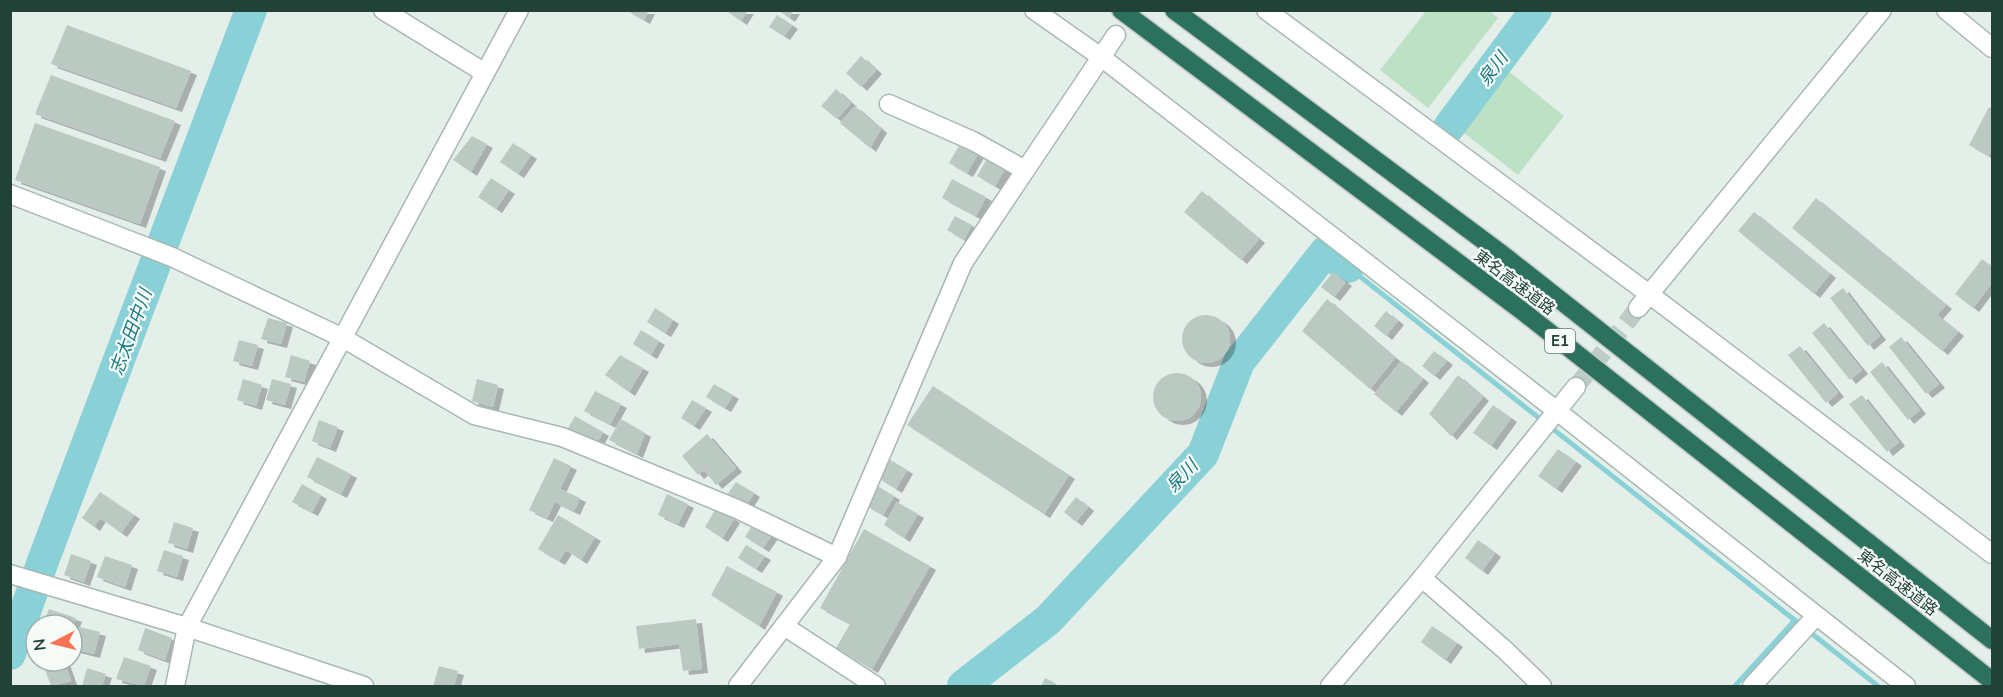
<svg xmlns="http://www.w3.org/2000/svg" width="2003" height="697" font-family="'Nunito Sans','Noto Sans JP',sans-serif">
<style>
.green{fill:#bde1c4}
.lines{fill:none;stroke-linecap:round;stroke-linejoin:round}
.stream{stroke:#8ad1d7;stroke-width:5}
.river{stroke:#8ad1d7;stroke-width:32}
.building{fill:#bacac2;filter:url(#shadow)}
.minor-tunnel{stroke:#beccc6;stroke-width:18;stroke-dasharray:18 9;stroke-linecap:butt}
.minor-casing{stroke:#a7b8b1;stroke-width:21}
.highway-casing{stroke:#c1cac7;stroke-width:21}
.minor{stroke:#fff;stroke-width:18}
.highway{stroke:#2c715d;stroke-width:18}
.labels{text-anchor:middle;stroke-width:4.5;stroke-linejoin:round;paint-order:stroke}
.shield{fill:#f6fbf8;stroke:#627a71;stroke-width:1.5}
.shield-label{font-size:15px;font-weight:bold;fill:#224237}
.street-label{font-size:16px;fill:#224237;stroke:#f6fbf8}
.water-label{font-size:18px;font-style:italic;fill:#187a83;stroke:#f6fbf8}
</style>
<defs>
<filter id="shadow"><feDropShadow dx="6" dy="4" stdDeviation="0" flood-color="#0004"/></filter>
</defs>
<rect width="100%" height="100%" fill="#e5efea"/>
<g class="green">
<polygon points="1427,10 1489,11 1498,18 1428,108 1380,70"/>
<polygon points="1506,69 1564,116 1518,175 1464,133"/>
</g>
<g class="lines">
<g class="stream">
<polyline points="1348,267 1878,686"/>
<polyline points="1735,686 1795,620"/>
</g>
<g class="river">
<polyline points="1449,127 1536,10"/>
<polyline points="10,654 43,561 251,10"/>
<polyline points="963,686 1048,620 1203,454 1239,362 1326,251 1348,267 1352,261"/>
</g>
</g>
<g class="building">
<polygon points="626,10 649,10 644,20"/>
<polygon points="725,10 748,10 741,21"/>
<polygon points="778,10 794,10 789,18"/>
<polygon points="777,15 792,25 784,36 769,27"/>
<polygon points="67,25 191,71 176,108 51,64"/>
<polygon points="861,56 876,70 861,87 846,73"/>
<polygon points="51,75 175,121 160,158 35,114"/>
<polygon points="836,89 851,103 837,119 821,106"/>
<polygon points="855,106 881,129 870,148 840,123"/>
<polygon points="1989,107 1992,109 1992,149 1989,156 1969,145"/>
<polygon points="35,123 160,167 140,224 15,180"/>
<polygon points="472,136 487,144 471,172 453,160"/>
<polygon points="513,143 531,155 518,174 500,162"/>
<polygon points="960,144 978,154 967,173 949,163"/>
<polygon points="988,157 1006,167 995,186 977,176"/>
<polygon points="491,178 509,190 496,209 478,197"/>
<polygon points="952,179 986,197 976,216 942,198"/>
<polygon points="1202,191 1259,239 1241,260 1184,212"/>
<polygon points="1816,198 1946,305 1937,315 1958,332 1942,351 1792,228"/>
<polygon points="1754,212 1830,274 1814,294 1738,231"/>
<polygon points="955,216 972,225 964,240 947,230"/>
<polygon points="1982,259 1992,267 1992,283 1973,308 1955,294"/>
<polygon points="1333,272 1346,282 1334,297 1321,287"/>
<polygon points="1843,288 1880,336 1868,346 1830,298"/>
<polygon points="1327,299 1395,358 1370,389 1302,331"/>
<polygon points="655,308 673,320 665,333 647,322"/>
<polygon points="1386,311 1398,321 1386,336 1374,326"/>
<circle cx="1206" cy="339" r="24"/>
<polygon points="268,318 287,323 281,344 261,339"/>
<polygon points="1824,323 1862,370 1850,380 1812,333"/>
<polygon points="641,330 659,341 651,355 633,344"/>
<polygon points="1901,337 1939,384 1926,394 1889,347"/>
<polygon points="239,340 258,345 252,366 233,361"/>
<polygon points="1800,346 1838,393 1826,403 1788,355"/>
<polygon points="1434,351 1447,361 1434,376 1422,366"/>
<polygon points="291,355 310,361 304,382 285,377"/>
<polygon points="620,355 643,368 629,392 605,375"/>
<polygon points="1401,361 1423,379 1396,412 1374,394"/>
<polygon points="1882,362 1920,410 1908,420 1870,372"/>
<circle cx="1177" cy="397" r="24"/>
<polygon points="1458,375 1483,397 1451,436 1429,414"/>
<polygon points="243,379 262,385 256,406 237,400"/>
<polygon points="272,379 291,384 285,405 266,400"/>
<polygon points="477,379 498,385 493,407 472,401"/>
<polygon points="714,384 733,395 725,408 706,397"/>
<polygon points="933,386 1069,475 1044,514 907,425"/>
<polygon points="595,391 621,404 610,424 584,411"/>
<polygon points="1862,395 1899,442 1887,452 1849,404"/>
<polygon points="692,400 706,408 694,426 681,418"/>
<polygon points="1493,405 1511,418 1491,446 1473,433"/>
<polygon points="575,416 603,432 595,446 567,430"/>
<polygon points="621,419 645,433 637,454 609,440"/>
<polygon points="319,420 338,427 330,448 312,441"/>
<polygon points="707,434 736,468 716,485 704,470 698,475 682,456"/>
<polygon points="1558,449 1576,462 1556,489 1538,476"/>
<polygon points="317,457 351,474 341,494 307,477"/>
<polygon points="554,458 571,466 560,489 580,498 574,511 555,502 547,518 529,510"/>
<polygon points="889,459 907,470 896,489 878,478"/>
<polygon points="736,482 754,493 746,506 727,495"/>
<polygon points="302,484 321,495 312,512 292,502"/>
<polygon points="876,485 894,496 883,515 865,505"/>
<polygon points="100,492 134,515 121,533 100,518 94,527 82,518"/>
<polygon points="667,494 688,504 678,524 658,515"/>
<polygon points="1076,497 1088,507 1076,522 1064,512"/>
<polygon points="897,502 918,514 904,538 884,525"/>
<polygon points="716,508 734,519 722,538 705,527"/>
<polygon points="558,515 595,537 581,560 566,550 559,561 538,549"/>
<polygon points="174,522 193,528 187,549 168,543"/>
<polygon points="753,524 772,535 763,548 745,537"/>
<polygon points="864,529 930,566 872,669 836,648 850,624 820,608"/>
<polygon points="1478,540 1495,553 1482,571 1465,558"/>
<polygon points="746,545 765,556 756,569 738,558"/>
<polygon points="164,550 183,556 177,577 157,571"/>
<polygon points="71,554 91,561 84,582 64,575"/>
<polygon points="105,556 132,565 125,587 97,577"/>
<polygon points="727,566 777,592 759,626 711,595"/>
<polygon points="49,609 76,618 73,625 43,625"/>
<polygon points="696,619 702,669 683,671 679,644 639,649 636,626"/>
<polygon points="1432,626 1457,643 1445,660 1421,642"/>
<polygon points="80,627 100,632 94,654 74,649"/>
<polygon points="145,628 172,638 165,660 138,650"/>
<polygon points="124,657 151,666 144,686 116,679"/>
<polygon points="61,661 64,661 71,681 51,686 44,667"/>
<polygon points="439,666 458,671 454,686 433,686"/>
<polygon points="87,668 106,674 102,686 82,686"/>
<polygon points="1045,678 1055,683 1053,686 1041,686"/>
</g>
<g class="lines">
<polyline class="minor-tunnel" points="1576,387 1638,308"/>
<defs>
<g id="minor">
<polyline points="383,10 485,73"/>
<polyline points="1034,10 1101,57 1557,411 1906,686"/>
<polyline points="1266,10 1649,294 1992,554"/>
<polyline points="1946,10 1992,48"/>
<polyline points="889,104 973,141 1025,170"/>
<polyline points="10,194 172,257 343,338 474,415 562,437 737,509 837,557"/>
<polyline points="1638,308 1882,10"/>
<polyline points="10,574 187,627 364,686"/>
<polyline points="1422,578 1505,650 1542,686"/>
<polyline points="784,626 876,686"/>
<polyline points="175,686 187,627 519,10"/>
<polyline points="738,686 837,557 963,263 1116,35"/>
<polyline points="1330,686 1422,578 1576,387"/>
<polyline points="1752,686 1816,616"/>
</g>
<g id="highway">
<polyline points="1121,10 1521,310 1992,681"/>
<polyline points="1174,10 1503,255 1992,640"/>
</g>
</defs>
<use href="#minor" class="minor-casing"/>
<use href="#highway" class="highway-casing"/>
<use href="#minor" class="minor"/>
<use href="#highway" class="highway"/>
</g>
<g class="labels">
<rect class="shield" x="1545" y="329" width="30" height="24" rx="4.5"/>
<g class="shield-label">
<text x="1560" y="346">E1</text>
</g>
<g class="street-label">
<text transform="translate(1515 282) rotate(37)" y="6">東名高速道路</text>
<text transform="translate(1898 582) rotate(38)" y="6">東名高速道路</text>
</g>
<g class="water-label">
<text transform="translate(1493 69) rotate(-53)" y="6">泉川</text>
<text transform="translate(131 332) rotate(-70)" y="6">志太田中川</text>
<text transform="translate(1182 476) rotate(-47)" y="6">泉川</text>
</g>
</g>
<rect width="2003" height="697" fill="none" stroke="#224237" stroke-width="24"/>
<g transform="translate(54 643) rotate(263)"><circle r="28" fill="#f6fbf8" stroke="#a1b1ab" stroke-width="1.5"/>
<path d="M0-4.5L10 22L0 15L-10 22Z" fill="#fa7357"/>
<text y="-9" font-size="16" font-weight="bold" text-anchor="middle" fill="#224237">N</text>
</g>
</svg>
